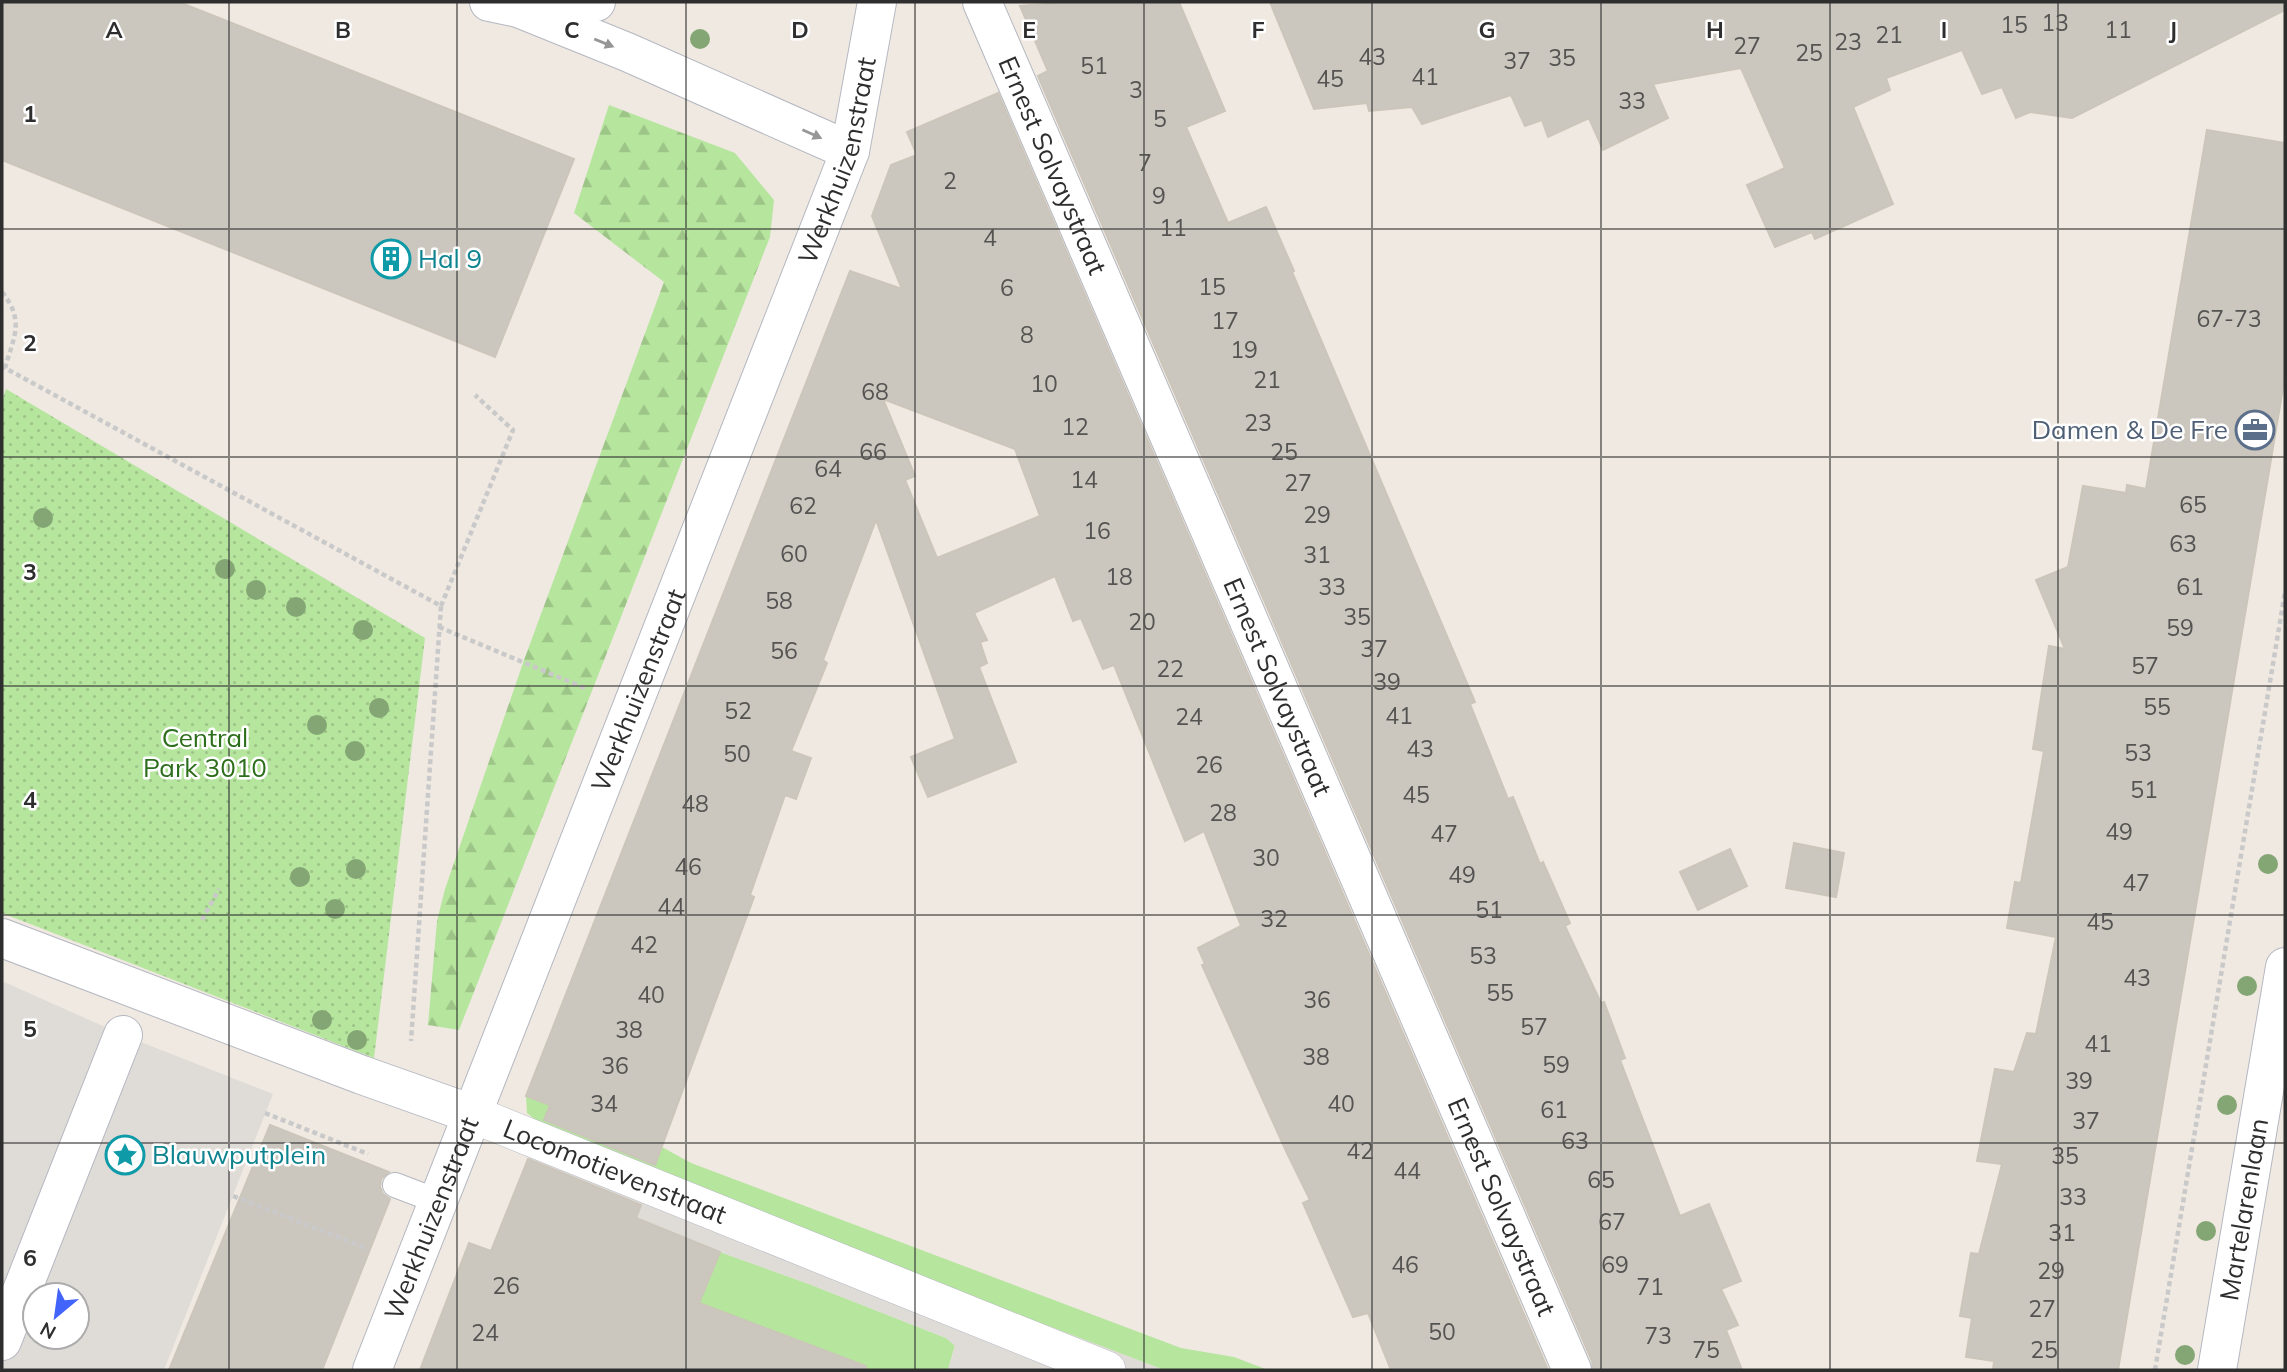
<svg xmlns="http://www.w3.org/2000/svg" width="2287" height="1372" font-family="Mulish,sans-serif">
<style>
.grass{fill:#b6e59e}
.forest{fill:url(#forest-firs)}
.park{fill:url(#park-dots)}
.plaza{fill:#dfdcd8;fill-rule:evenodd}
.building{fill:#cbc7bf;stroke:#cbc5ba;stroke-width:2;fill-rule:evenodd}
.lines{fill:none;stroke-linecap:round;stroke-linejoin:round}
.service-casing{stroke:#b4b7c1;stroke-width:26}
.pedestrian-casing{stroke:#b4b7c1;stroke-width:38}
.minor-casing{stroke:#b4b7c1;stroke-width:40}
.tertiary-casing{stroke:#b4b7c1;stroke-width:40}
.path{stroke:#c9c9c9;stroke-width:4.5;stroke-dasharray:5 3.5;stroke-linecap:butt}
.service{stroke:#fff;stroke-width:24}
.pedestrian{stroke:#fff;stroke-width:37}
.minor{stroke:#fff;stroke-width:38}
.tertiary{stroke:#fff;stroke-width:38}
.tree{fill:#84a574}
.oneway{fill:#969696}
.grid{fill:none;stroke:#2e2e2e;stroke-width:2;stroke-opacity:0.55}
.labels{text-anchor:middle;stroke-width:5;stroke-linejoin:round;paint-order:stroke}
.number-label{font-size:23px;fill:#555452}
.street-label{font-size:26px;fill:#2e2e2e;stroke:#fff}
.culture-label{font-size:26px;fill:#0d838f;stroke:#fff;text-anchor:start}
.service-label{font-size:26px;fill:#4e5e75;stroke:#fff;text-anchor:end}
.park-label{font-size:26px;fill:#2c6e1b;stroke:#fff}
.grid-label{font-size:23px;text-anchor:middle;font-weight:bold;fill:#2e2e2e;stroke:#fff;stroke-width:5;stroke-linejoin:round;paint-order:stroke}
</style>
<defs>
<pattern id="forest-firs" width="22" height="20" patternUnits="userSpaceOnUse" patternTransform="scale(1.75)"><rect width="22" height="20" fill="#b6e59e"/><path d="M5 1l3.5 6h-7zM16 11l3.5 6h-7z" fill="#9dc588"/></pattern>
<pattern id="park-dots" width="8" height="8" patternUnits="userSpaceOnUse" patternTransform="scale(1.75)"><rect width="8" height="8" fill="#b6e59e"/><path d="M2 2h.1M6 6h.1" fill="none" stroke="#9dc588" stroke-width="1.8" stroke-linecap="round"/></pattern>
</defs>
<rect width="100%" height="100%" fill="#efe9e1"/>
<g class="grass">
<polygon points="526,1096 662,1147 691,1163 1181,1348 1234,1357 1268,1370 1164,1370 859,1254 542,1125 527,1113"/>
<polygon points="720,1252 809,1284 946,1338 955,1345 948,1370 850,1370 848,1369 850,1360 699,1303"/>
</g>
<polygon class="forest" points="609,105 735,153 774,200 770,237 459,1030 428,1025 437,921 445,889 524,660 664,282 574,213"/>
<polygon class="park" points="6,389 425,638 374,1058 2,913 2,401"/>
<g class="plaza">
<path d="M2,981L123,1035L273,1094L164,1370H2ZM35,1295H77V1337H35Z"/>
<polygon points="542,1125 859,1254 1164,1370 948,1370 955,1346 946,1338 809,1284 720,1252 523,1172"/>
</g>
<g class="building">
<polygon points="2,2 179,2 574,159 495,357 2,160"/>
<polygon points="1072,2 1179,2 1225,111 1186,127 1228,223 1266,207 1294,271 1292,272 1475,702 1470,704 1508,799 1513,797 1540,864 1543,862 1570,923 1565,926 1601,1003 1604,1002 1625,1058 1620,1060 1680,1216 1709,1204 1741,1281 1721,1289 1738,1325 1726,1330 1742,1370 1593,1370 1592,1361 1038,76 1048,71 1020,6"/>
<polygon points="1270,2 2285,2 2285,10 2072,118 2030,112 2016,118 2002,87 1982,94 1962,50 1886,78 1890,90 1853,107 1893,204 1815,239 1812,232 1775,247 1747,185 1785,168 1741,68 1653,84 1668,118 1603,150 1589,118 1548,137 1542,120 1525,126 1511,95 1422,124 1412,107 1369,111 1367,103 1314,109"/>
<path d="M998,93L1548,1370H1391L1368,1313L1353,1317L1303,1203L1310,1200L1286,1151L1202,965L1205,964L1198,948L1241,926L1204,831L1185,841L1114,665L1103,669L1081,618L1073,621L1055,576L974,613L987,640L980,642L987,663L979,667L1016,762L928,797L911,757L955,739L876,520L823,660L827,663L791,751L811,758L796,799L785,795L750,895L754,897L655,1165L544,1120L550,1105L526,1096L850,271L902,289L872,216L891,165L917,155L907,132ZM883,399L1015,449L1040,516L937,558L905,480L915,476Z"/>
<polygon points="2207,130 2285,143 2285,376 2118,1370 1993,1370 1994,1361 1966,1357 1972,1318 1960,1316 1971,1253 1979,1254 2002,1164 1977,1161 1995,1069 2014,1072 2027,1033 2036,1034 2056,937 2007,928 2015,882 2021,883 2044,751 2033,749 2049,646 2065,649 2036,580 2068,567 2083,486 2126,493 2127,485 2146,489"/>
<polygon points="1794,843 1844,853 1836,897 1786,888"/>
<polygon points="1730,849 1747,886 1698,910 1680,872"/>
<polygon points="270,1125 389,1172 381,1179 380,1187 383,1194 390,1199 322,1370 169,1370"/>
<polygon points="528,1159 641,1205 636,1218 720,1252 699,1303 866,1366 865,1370 420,1370 469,1243 491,1251"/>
</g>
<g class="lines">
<defs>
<polyline id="service" points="395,1185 437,1201"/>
<g id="pedestrian">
<path id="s1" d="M472,1114L1107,1370"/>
</g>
<g id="minor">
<polyline points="489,2 518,8 627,52 850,151"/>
<path id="s2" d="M982,2L1572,1370"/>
<polyline points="527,7 596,2"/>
<polyline points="2,938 362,1075 472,1114"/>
<polyline points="2,1341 123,1035"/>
<path id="s3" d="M372,1370L850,151L877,2"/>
</g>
<g id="tertiary">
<path id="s4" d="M2217,1370L2285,967"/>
</g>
</defs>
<use href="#service" class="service-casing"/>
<use href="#pedestrian" class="pedestrian-casing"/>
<use href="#minor" class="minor-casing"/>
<use href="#tertiary" class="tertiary-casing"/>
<g class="path">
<path d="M2,292C25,321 14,336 5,368L441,606L411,1041"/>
<polyline points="441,606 513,430 475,395"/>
<polyline points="439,627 587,689"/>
<polyline points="202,920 219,889"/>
<polyline points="265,1113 368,1154"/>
<polyline points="233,1196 369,1249"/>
<polyline points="2155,1370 2285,592"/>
</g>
<use href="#service" class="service"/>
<use href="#pedestrian" class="pedestrian"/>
<use href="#minor" class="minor"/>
<use href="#tertiary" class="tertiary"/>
</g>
<g class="tree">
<circle cx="700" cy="39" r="10"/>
<circle cx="43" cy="518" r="10"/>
<circle cx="225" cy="569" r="10"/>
<circle cx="256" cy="590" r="10"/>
<circle cx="296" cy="607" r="10"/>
<circle cx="363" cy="630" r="10"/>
<circle cx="379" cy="708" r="10"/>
<circle cx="317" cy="725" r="10"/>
<circle cx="355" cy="751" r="10"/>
<circle cx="2268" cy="864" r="10"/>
<circle cx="356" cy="869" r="10"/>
<circle cx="300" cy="877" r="10"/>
<circle cx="335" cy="909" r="10"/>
<circle cx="2247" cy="986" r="10"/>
<circle cx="322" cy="1020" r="10"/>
<circle cx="357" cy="1040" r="10"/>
<circle cx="2227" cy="1105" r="10"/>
<circle cx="2206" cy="1231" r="10"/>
<circle cx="2185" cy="1355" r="10"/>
</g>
<defs><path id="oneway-solid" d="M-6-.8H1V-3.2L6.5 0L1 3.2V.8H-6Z" transform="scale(1.75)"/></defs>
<g class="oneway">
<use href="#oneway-solid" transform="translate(604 43) rotate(22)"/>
<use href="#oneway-solid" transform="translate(812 134) rotate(24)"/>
</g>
<path class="grid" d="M229,2V1370M457,2V1370M686,2V1370M915,2V1370M1144,2V1370M1372,2V1370M1601,2V1370M1830,2V1370M2058,2V1370M2,229H2285M2,457H2285M2,686H2285M2,915H2285M2,1143H2285"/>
<defs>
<symbol id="building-ring" viewBox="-11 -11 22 22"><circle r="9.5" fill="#fff" stroke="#0f9aa8" stroke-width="1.5"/><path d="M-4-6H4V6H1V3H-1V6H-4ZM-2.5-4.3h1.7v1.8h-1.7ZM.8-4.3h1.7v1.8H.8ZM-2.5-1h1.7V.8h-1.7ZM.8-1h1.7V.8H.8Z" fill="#0f9aa8"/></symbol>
<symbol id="office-ring" viewBox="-11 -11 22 22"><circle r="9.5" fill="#fff" stroke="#5c6f8a" stroke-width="1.5"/><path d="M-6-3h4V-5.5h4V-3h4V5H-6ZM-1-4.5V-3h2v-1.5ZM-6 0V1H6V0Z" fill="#5c6f8a"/></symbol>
<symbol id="sight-ring" viewBox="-11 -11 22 22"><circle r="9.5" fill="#fff" stroke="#0f9aa8" stroke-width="1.5"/><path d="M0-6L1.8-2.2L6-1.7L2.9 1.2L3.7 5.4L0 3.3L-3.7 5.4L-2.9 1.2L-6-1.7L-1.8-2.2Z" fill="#0f9aa8"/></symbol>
</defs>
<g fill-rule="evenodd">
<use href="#building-ring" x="369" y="237" width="44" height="44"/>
<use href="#office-ring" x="2233" y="408" width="44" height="44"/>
<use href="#sight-ring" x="103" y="1133" width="44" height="44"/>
</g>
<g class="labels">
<g class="number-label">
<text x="2055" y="31">13</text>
<text x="2014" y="33">15</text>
<text x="2118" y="38">11</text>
<text x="1889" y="43">21</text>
<text x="1848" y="50">23</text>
<text x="1747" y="54">27</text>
<text x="1809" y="61">25</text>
<text x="1372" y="65">43</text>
<text x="1562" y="66">35</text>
<text x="1517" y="69">37</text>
<text x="1094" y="74">51</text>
<text x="1425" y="85">41</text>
<text x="1330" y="87">45</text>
<text x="1136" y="98">3</text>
<text x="1632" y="109">33</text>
<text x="1160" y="127">5</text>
<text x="1145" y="171">7</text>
<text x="950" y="189">2</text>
<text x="1159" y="204">9</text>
<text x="1173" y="236">11</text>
<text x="990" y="246">4</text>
<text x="1212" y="295">15</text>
<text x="1007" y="296">6</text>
<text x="2229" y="327">67-73</text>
<text x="1225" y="329">17</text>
<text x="1027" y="343">8</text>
<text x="1244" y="358">19</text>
<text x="1267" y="388">21</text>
<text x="1044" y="392">10</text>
<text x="875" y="400">68</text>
<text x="1258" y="431">23</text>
<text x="1075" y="435">12</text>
<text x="873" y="460">66</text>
<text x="1284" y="460">25</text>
<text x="828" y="477">64</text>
<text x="1084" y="488">14</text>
<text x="1298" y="491">27</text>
<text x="2193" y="513">65</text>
<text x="803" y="514">62</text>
<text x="1317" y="523">29</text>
<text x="1097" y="539">16</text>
<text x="2183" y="552">63</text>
<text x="794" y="562">60</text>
<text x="1317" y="563">31</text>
<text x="1119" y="585">18</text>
<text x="1332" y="595">33</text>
<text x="2190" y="595">61</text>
<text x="779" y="609">58</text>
<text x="1357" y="625">35</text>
<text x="1142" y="630">20</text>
<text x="2180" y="636">59</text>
<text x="1374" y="657">37</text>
<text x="784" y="659">56</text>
<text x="2145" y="674">57</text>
<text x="1170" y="677">22</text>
<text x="1387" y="690">39</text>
<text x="2157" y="715">55</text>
<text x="738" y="719">52</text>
<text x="1399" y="724">41</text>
<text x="1189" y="725">24</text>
<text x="1420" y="757">43</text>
<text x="2138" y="761">53</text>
<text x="737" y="762">50</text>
<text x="1209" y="773">26</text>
<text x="2144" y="798">51</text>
<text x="1416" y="803">45</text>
<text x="695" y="812">48</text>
<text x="1223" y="821">28</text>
<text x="2119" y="840">49</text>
<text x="1444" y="842">47</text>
<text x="1266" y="866">30</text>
<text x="688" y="875">46</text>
<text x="1462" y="883">49</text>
<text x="2136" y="891">47</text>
<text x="671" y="915">44</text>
<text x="1489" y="918">51</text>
<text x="1274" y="927">32</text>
<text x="2100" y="930">45</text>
<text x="644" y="953">42</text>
<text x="1483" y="964">53</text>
<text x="2137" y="986">43</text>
<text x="1500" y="1001">55</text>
<text x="651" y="1003">40</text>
<text x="1317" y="1008">36</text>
<text x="1534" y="1035">57</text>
<text x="629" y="1038">38</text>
<text x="2098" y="1052">41</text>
<text x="1316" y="1065">38</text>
<text x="1556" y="1073">59</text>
<text x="615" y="1074">36</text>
<text x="2079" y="1089">39</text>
<text x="604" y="1112">34</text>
<text x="1341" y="1112">40</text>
<text x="1554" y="1118">61</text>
<text x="2086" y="1129">37</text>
<text x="1575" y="1149">63</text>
<text x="1360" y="1159">42</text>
<text x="2065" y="1164">35</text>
<text x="1407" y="1179">44</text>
<text x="1601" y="1188">65</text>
<text x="2073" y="1205">33</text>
<text x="1612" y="1230">67</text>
<text x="2062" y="1241">31</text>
<text x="1405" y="1273">46</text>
<text x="1615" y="1273">69</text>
<text x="2051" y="1279">29</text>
<text x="506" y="1294">26</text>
<text x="1650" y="1295">71</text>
<text x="2042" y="1317">27</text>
<text x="1442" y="1340">50</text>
<text x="485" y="1341">24</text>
<text x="1658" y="1344">73</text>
<text x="1706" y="1358">75</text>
<text x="2044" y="1358">25</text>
</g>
<g class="street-label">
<text dy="9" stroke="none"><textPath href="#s3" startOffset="1297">Werkhuizenstraat</textPath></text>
<text dy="9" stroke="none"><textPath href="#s2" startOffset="178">Ernest Solvaystraat</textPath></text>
<text dy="9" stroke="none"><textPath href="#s2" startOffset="746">Ernest Solvaystraat</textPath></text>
<text dy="9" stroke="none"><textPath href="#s3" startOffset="730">Werkhuizenstraat</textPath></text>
<text dy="9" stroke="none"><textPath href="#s1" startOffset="154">Locomotievenstraat</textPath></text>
<text dy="9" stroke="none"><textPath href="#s2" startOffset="1312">Ernest Solvaystraat</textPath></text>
<text dy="9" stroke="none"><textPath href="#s4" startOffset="163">Martelarenlaan</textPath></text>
<text dy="9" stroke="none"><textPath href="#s3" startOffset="163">Werkhuizenstraat</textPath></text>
</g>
<g class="culture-label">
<text x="418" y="268">Hal 9</text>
<text x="152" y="1164">Blauwputplein</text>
</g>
<g class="service-label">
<text x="2228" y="439">Damen &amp; De Fre</text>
</g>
<g class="park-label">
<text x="205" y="747">Central<tspan x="205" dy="30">Park 3010</tspan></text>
</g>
</g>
<g class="grid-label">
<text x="114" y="38">A</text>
<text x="343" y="38">B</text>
<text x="572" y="38">C</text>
<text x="800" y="38">D</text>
<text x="1029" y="38">E</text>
<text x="1258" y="38">F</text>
<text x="1487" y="38">G</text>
<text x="1715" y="38">H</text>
<text x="1944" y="38">I</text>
<text x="2173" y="38">J</text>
<text x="30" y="122">1</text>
<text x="30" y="351">2</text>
<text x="30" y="580">3</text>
<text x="30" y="808">4</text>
<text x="30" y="1037">5</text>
<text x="30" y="1266">6</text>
</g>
<rect width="2287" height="1372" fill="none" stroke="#2e2e2e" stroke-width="7"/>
<g transform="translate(56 1316) rotate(209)"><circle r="33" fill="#ffffff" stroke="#ababab" stroke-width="2"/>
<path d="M0-5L12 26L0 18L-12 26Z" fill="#4264fb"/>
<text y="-10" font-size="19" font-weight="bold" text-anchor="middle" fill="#2e2e2e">N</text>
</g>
</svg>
